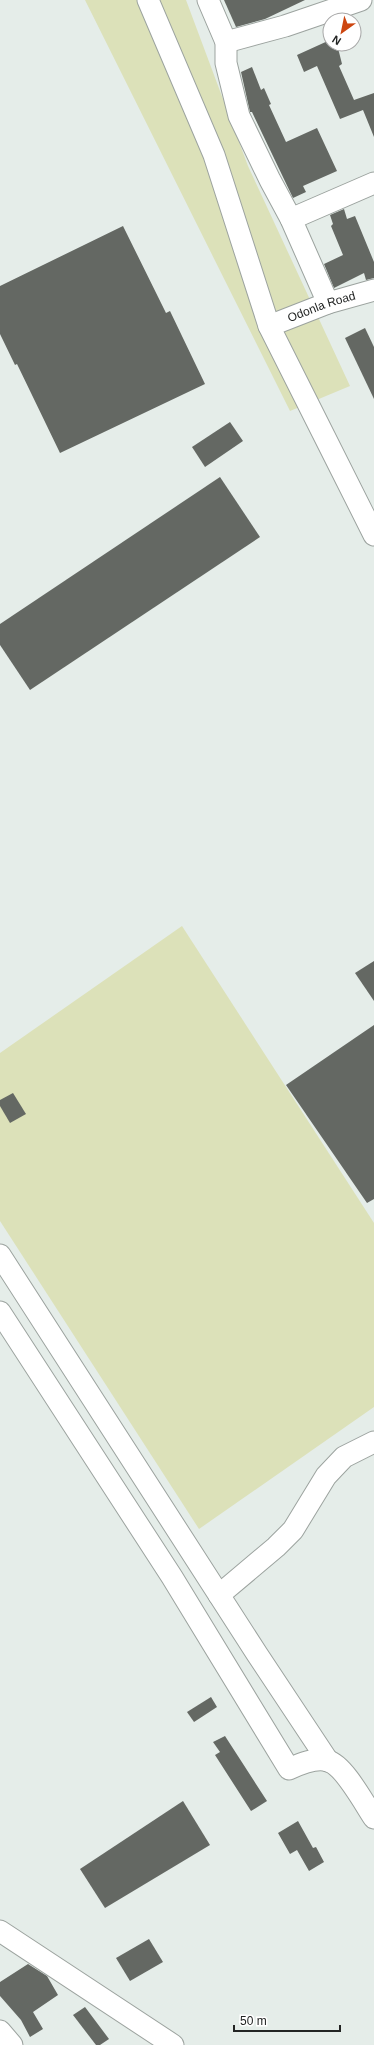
<svg xmlns="http://www.w3.org/2000/svg" width="374" height="2045" font-family="Helvetica,sans-serif">
<style>
.green{fill:#dce1b9}
.building{fill:#646863}
.lines{fill:none;stroke-linecap:round;stroke-linejoin:round}
.minor-casing{stroke:#9ca39f;stroke-width:23}
.minor{stroke:#fff;stroke-width:21}
.labels{text-anchor:middle;stroke-width:4;stroke-linejoin:round;paint-order:stroke}
.street-label{font-size:12px;fill:#222423;stroke:#fff}
</style>
<rect width="100%" height="100%" fill="#e5ede9"/>
<g class="green">
<polygon points="85,0 186,0 248,166 350,386 290,411"/>
<polygon points="182,926 374,1223 374,1407 199,1529 0,1221 0,1053"/>
</g>
<g class="building">
<polygon points="224,0 305,0 265,19 236,27"/>
<polygon points="330,40 330,44 337,44 342,64 339,66 354,100 374,93 374,137 363,110 340,119 317,66 304,72 297,55"/>
<polygon points="252,67 261,90 264,88 271,104 269,105 286,142 317,128 337,171 303,186 306,192 293,198 252,112 250,112 241,72"/>
<polygon points="344,209 347,219 355,216 374,262 374,278 366,280 364,273 334,288 324,264 343,255 331,226 333,224 330,215"/>
<polygon points="123,226 166,313 170,311 205,384 60,453 17,364 15,365 0,334 0,286"/>
<polygon points="365,328 374,347 374,399 345,338"/>
<polygon points="230,422 243,441 205,467 192,447"/>
<polygon points="220,477 260,537 30,690 0,645 0,624"/>
<polygon points="374,961 374,1001 355,973"/>
<polygon points="374,1025 374,1199 367,1203 286,1085"/>
<polygon points="13,1093 26,1114 10,1123 0,1106 0,1100"/>
<polygon points="211,1697 217,1707 194,1722 187,1712"/>
<polygon points="225,1736 267,1801 251,1811 215,1755 220,1752 213,1742"/>
<polygon points="183,1801 210,1845 105,1908 80,1869"/>
<polygon points="298,1821 313,1848 316,1847 324,1862 309,1871 297,1850 290,1854 278,1833"/>
<polygon points="149,1939 163,1962 130,1981 116,1958"/>
<polygon points="28,1964 47,1976 58,1995 33,2012 43,2029 30,2037 21,2020 0,1996 0,1982"/>
<polygon points="85,2007 109,2039 100,2045 96,2045 73,2015"/>
</g>
<g class="lines">
<defs>
<g id="minor">
<polyline points="148,0 214,155 269,326 374,535"/>
<polyline points="208,0 226,42 226,63 239,116 270,180 291,219 328,303"/>
<polyline points="226,42 285,26 361,0"/>
<polyline points="291,219 374,183"/>
<path id="s1" d="M269,326L328,303L374,290"/>
<polyline points="0,1255 257,1654 328,1761"/>
<path d="M0,1312L172,1577L289,1769C300,1764 316,1757 328,1761C344,1765 365,1805 374,1818"/>
<polyline points="219,1595 276,1547 293,1530 326,1476 344,1457 374,1442"/>
<polyline points="0,1931 173,2045"/>
<polyline points="0,2031 12,2045"/>
</g>
</defs>
<use href="#minor" class="minor-casing"/>
<use href="#minor" class="minor"/>
</g>
<g class="labels">
<g class="street-label">
<text dy="4" stroke="none"><textPath href="#s1" startOffset="56">Odonla Road</textPath></text>
</g>
</g>
<g transform="translate(342 32) rotate(213)"><circle r="19" fill="#ffffff" stroke="#a7a7a7"/>
<path d="M0-3L7 15L0 10L-7 15Z" fill="#cd4610"/>
<text y="-6" font-size="11" font-weight="bold" text-anchor="middle" fill="#222423">N</text>
</g>
<path d="M234 2025v6h106v-6" fill="none" stroke="#222423" stroke-width="2"/>
<text x="240" y="2025" font-size="12" fill="#222423" stroke="#ffffff" stroke-width="3" paint-order="stroke">50 m</text>
</svg>
